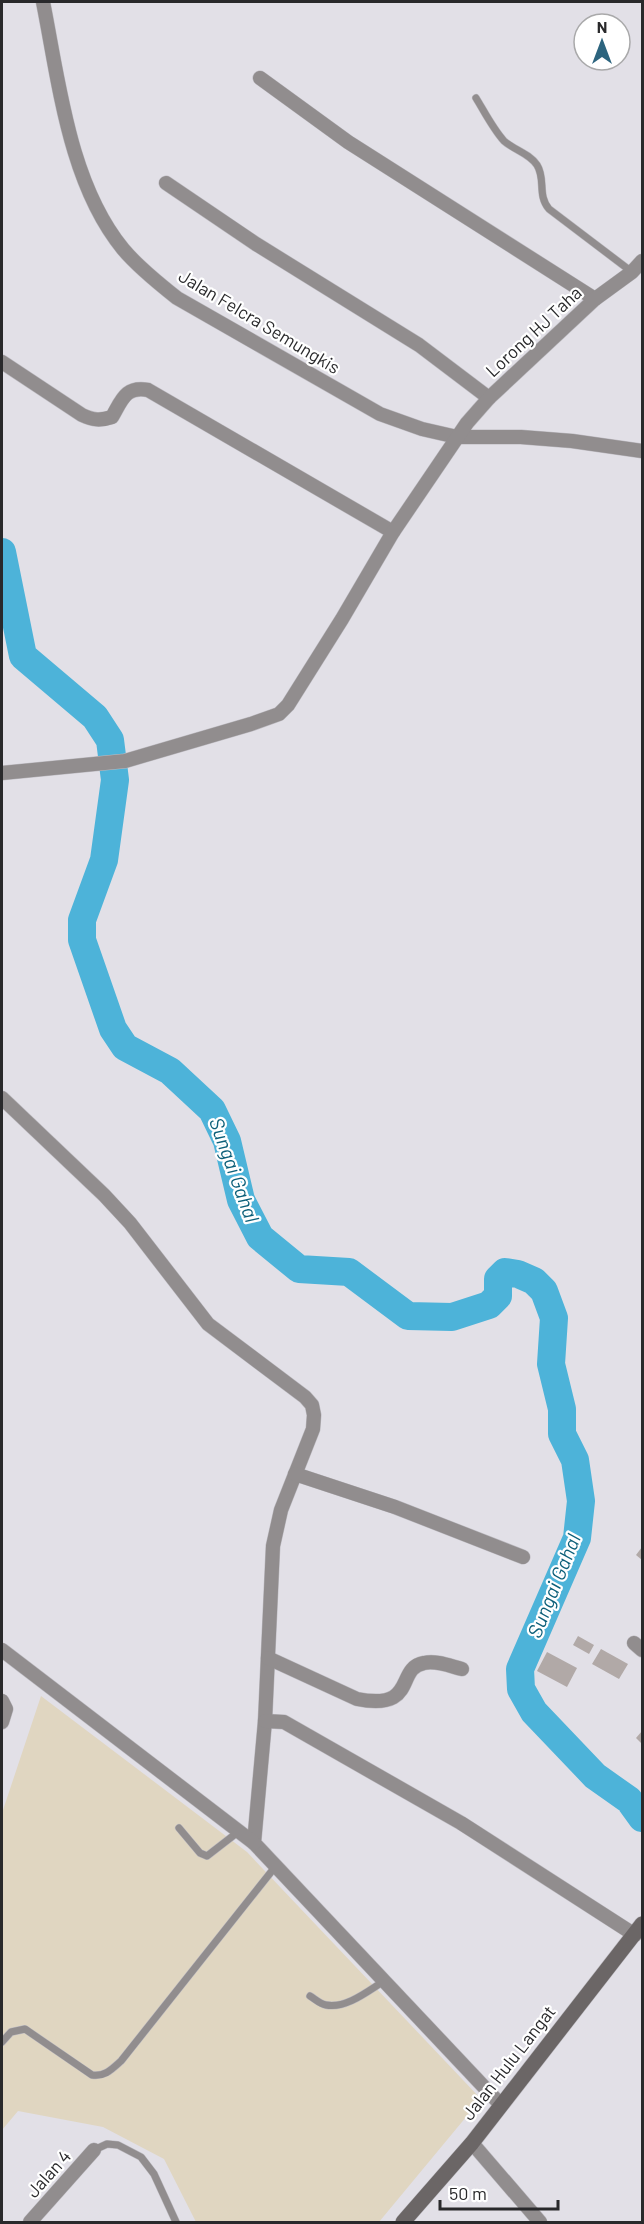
<svg xmlns="http://www.w3.org/2000/svg" width="644" height="2224" font-family="Barlow,sans-serif">
<style>
.education{fill:#e0d6c1}
.lines{fill:none;stroke-linecap:round;stroke-linejoin:round}
.river{stroke:#4db3d9;stroke-width:28}
.building{fill:#b1a9a7}
.lane-casing{stroke:#bdbbc1;stroke-width:8}
.street-casing{stroke:#bdbbc1;stroke-width:15}
.secondary-casing{stroke:#bdbbc1;stroke-width:16}
.lane{stroke:#918d8e;stroke-width:7}
.street{stroke:#918d8e;stroke-width:14}
.secondary{stroke:#6b6666;stroke-width:15}
.labels{text-anchor:middle;stroke-width:4.5;stroke-linejoin:round;paint-order:stroke}
.street-label{font-size:18px;fill:#29292b;stroke:#fff}
.water-label{font-size:20px;font-style:italic;fill:#0c5f79;stroke:#fff}
</style>
<rect width="100%" height="100%" fill="#e2e0e7"/>
<polygon class="education" points="41,1696 247,1852 481,2099 379,2222 196,2222 164,2159 103,2127 18,2111 2,2130 2,1813"/>
<g class="lines">
<polyline class="river" points="2,552 23,656 95,717 110,740 115,780 104,860 82,920 82,940 113,1029 125,1047 170,1071 212,1110 227,1141 241,1200 260,1237 299,1269 349,1272 408,1316 452,1317 489,1305 498,1296 498,1279 505,1272 518,1274 534,1281 544,1291 554,1318 551,1364 562,1409 562,1434 575,1460 581,1501 577,1538 520,1669 521,1689 534,1712 595,1776 629,1800 642,1818"/>
</g>
<g class="building">
<polygon points="642,1547 642,1560 636,1555"/>
<polygon points="578,1636 594,1645 589,1654 573,1645"/>
<polygon points="601,1649 628,1664 619,1679 592,1664"/>
<polygon points="547,1652 577,1668 567,1687 537,1671"/>
<polygon points="642,1731 642,1744 636,1738"/>
</g>
<g class="lines">
<defs>
<g id="lane">
<path d="M476,98C484,111 493,129 504,141C514,150 529,153 537,165C546,179 537,195 549,209L632,272"/>
<polyline points="179,1828 200,1853 207,1856 238,1832"/>
<path d="M310,1996C315,1999 320,2004 326,2005C346,2009 368,1991 384,1981"/>
<path d="M2,2042L11,2032L25,2029L92,2075C105,2077 112,2069 121,2061L275,1867"/>
<polyline points="94,2150 107,2144 118,2145 141,2157 154,2174 176,2222"/>
</g>
<g id="street">
<path d="M43,2C59,82 69,183 123,249C138,267 158,283 177,298L380,414L422,429L457,437H521L572,441L642,451"/>
<polyline points="260,78 348,142 595,299"/>
<polyline points="166,183 256,244 419,345 489,398"/>
<path d="M2,362L82,415C93,420 100,421 112,417C122,400 125,386 148,390L393,532"/>
<polyline points="2,773 125,761 251,724 279,714 288,705 342,619 393,532 467,423 489,398 595,299 632,272 642,261"/>
<polyline points="2,1098 104,1195 130,1223 208,1324 305,1397 312,1405 314,1415 313,1429 281,1510 273,1546 265,1721 254,1843 501,2105"/>
<polyline points="295,1474 395,1507 523,1557"/>
<polyline points="634,1643 642,1650"/>
<polyline points="2,1650 254,1843"/>
<path d="M268,1658L357,1699C418,1711 395,1668 424,1663C436,1660 450,1666 462,1669"/>
<polyline points="2,1701 6,1709 2,1722"/>
<polyline points="265,1721 284,1722 461,1823 635,1935"/>
<polyline points="472,2143 540,2222"/>
<polyline points="30,2222 94,2150"/>
</g>
<polyline id="secondary" points="403,2222 472,2143 642,1924"/>
</defs>
<use href="#lane" class="lane-casing"/>
<use href="#street" class="street-casing"/>
<use href="#secondary" class="secondary-casing"/>
<use href="#lane" class="lane"/>
<use href="#street" class="street"/>
<use href="#secondary" class="secondary"/>
</g>
<g class="labels">
<g class="street-label">
<text transform="translate(259 322) rotate(31)" y="6">Jalan Felcra Semungkis</text>
<text transform="translate(534 332) rotate(-43)" y="6">Lorong HJ Taha</text>
<text transform="translate(509 2063) rotate(-52)" y="6">Jalan Hulu Langat</text>
<text transform="translate(49 2174) rotate(-48)" y="6">Jalan 4</text>
</g>
<g class="water-label">
<text transform="translate(234 1170) rotate(70)" y="7">Sungai Gahal</text>
<text transform="translate(554 1586) rotate(-68)" y="7">Sungai Gahal</text>
</g>
</g>
<rect width="644" height="2224" fill="none" stroke="#29292b" stroke-width="6"/>
<g transform="translate(602 42)"><circle r="28" fill="#ffffff" stroke="#a9a9aa" stroke-width="1.5"/>
<path d="M0-4.5L10 22L0 15L-10 22Z" fill="#2c647e"/>
<text y="-9" font-size="16" font-weight="bold" text-anchor="middle" fill="#29292b">N</text>
</g>
<path d="M440 2200v9h118v-9" fill="none" stroke="#29292b" stroke-width="3"/>
<text x="449" y="2200" font-size="18" fill="#29292b" stroke="#ffffff" stroke-width="4.5" paint-order="stroke">50 m</text>
</svg>
